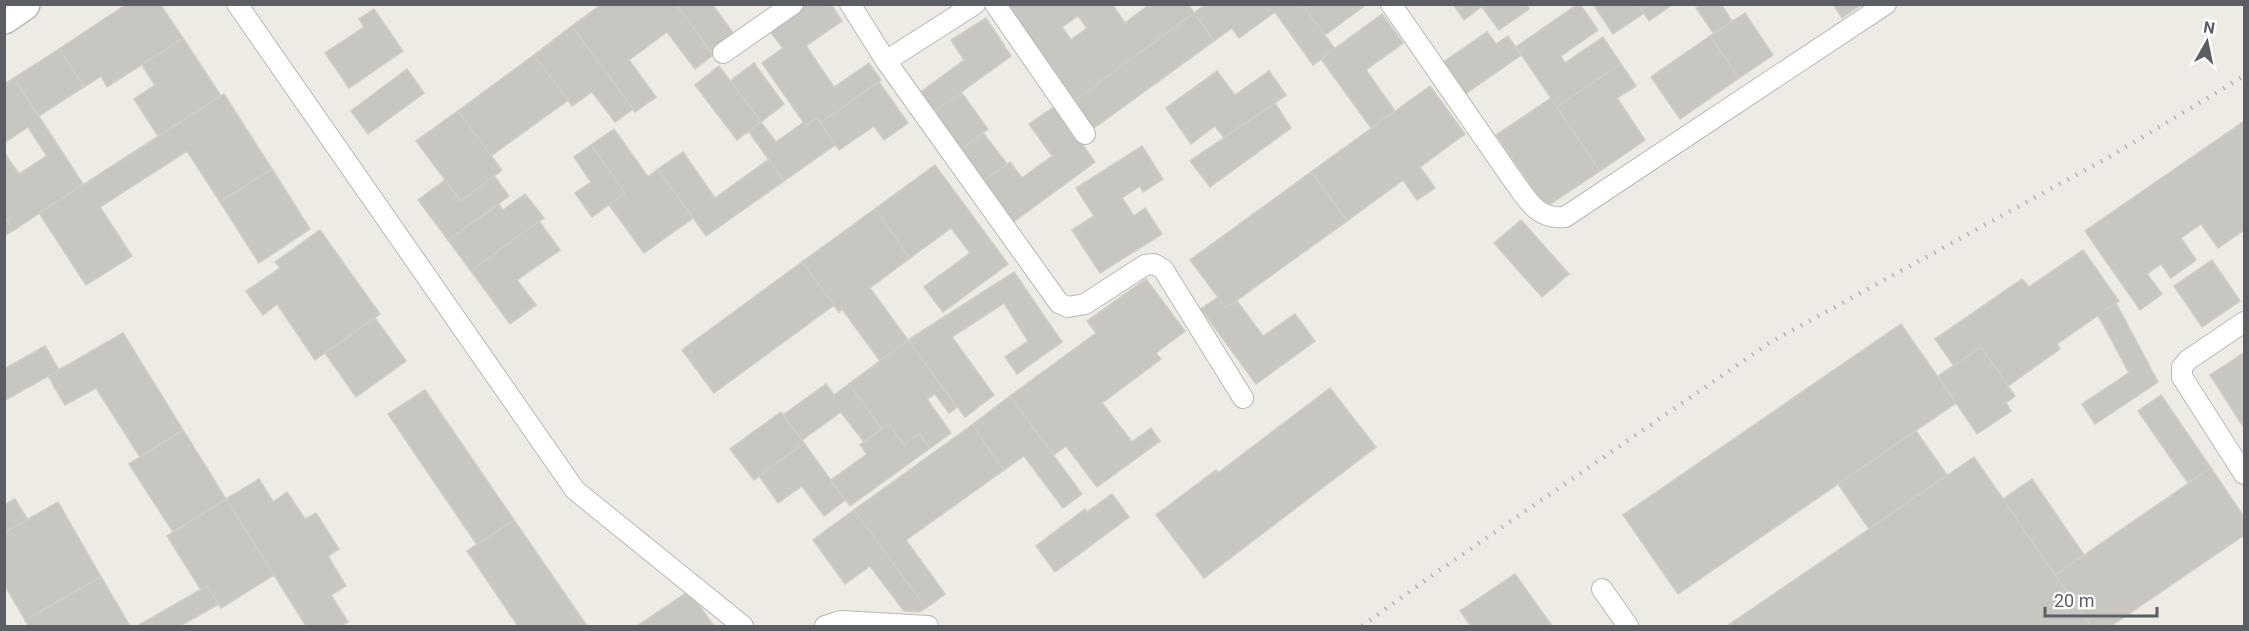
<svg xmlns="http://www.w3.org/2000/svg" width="2249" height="631" font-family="Roboto,sans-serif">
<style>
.building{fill:#c8c6c0;stroke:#d1cdc2;stroke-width:1.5;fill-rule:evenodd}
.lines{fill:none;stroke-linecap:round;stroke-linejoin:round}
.lane-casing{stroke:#b5b8bc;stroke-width:22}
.secondary-casing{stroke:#b4b7bc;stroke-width:36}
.lane{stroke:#fff;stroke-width:20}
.secondary{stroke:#fff;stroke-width:33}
.rail{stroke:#b3b4b4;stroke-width:4.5;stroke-dasharray:1.5 8;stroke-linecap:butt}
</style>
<rect width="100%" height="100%" fill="#edebe3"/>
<g class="building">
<polygon points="127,4 160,4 183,38 107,87 101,76 84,87 59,49"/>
<polygon points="602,4 676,4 713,55 695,69 667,32 629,60 656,97 635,112 572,26"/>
<polygon points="676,4 712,4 734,34 711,51"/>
<polygon points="805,4 831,4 842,21 806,46 834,87 869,63 881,80 820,123 817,118 806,126 762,63 783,48 769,30"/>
<path d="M1112,4L1125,23L1150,4H1188L1194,13L1074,101L1003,5ZM1078,16L1087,28L1071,40L1062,27Z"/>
<polygon points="1206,4 1302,4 1335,49 1313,65 1275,12 1239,38 1232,28 1214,41 1194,13"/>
<polygon points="1302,4 1367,4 1325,35"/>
<polygon points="1453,4 1485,4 1464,20"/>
<polygon points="1485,4 1526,4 1529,9 1499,30 1482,7"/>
<polygon points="1578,4 1580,4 1598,30 1561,56 1565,63 1603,37 1621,64 1557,107 1516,47"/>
<polygon points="1593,4 1638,4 1644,13 1613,34"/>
<polygon points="1638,4 1673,4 1649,21"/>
<polygon points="1701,4 1721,4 1732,21 1714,34 1696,8"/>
<polygon points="1833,4 1862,4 1842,18"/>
<polygon points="374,9 403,51 349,88 325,53 364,27 359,19"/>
<polygon points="1194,13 1214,41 1094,128 1074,101"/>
<polygon points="1745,13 1773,55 1739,78 1710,36"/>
<polygon points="1382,14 1403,43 1366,70 1395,111 1371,128 1321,59"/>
<polygon points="986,18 1011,56 935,111 921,92 964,60 951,40"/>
<polygon points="572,26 633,109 615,122 592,92 572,106 534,55"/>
<polygon points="1487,32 1496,44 1508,36 1521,55 1461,97 1439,65"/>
<polygon points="1710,36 1739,78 1680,119 1651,77"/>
<polygon points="183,38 221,96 158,136 134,99 155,85 142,65"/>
<polygon points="59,49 84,87 39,116 14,78"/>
<polygon points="534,55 568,100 491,156 458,111"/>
<polygon points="754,63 784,104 761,122 730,81"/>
<polygon points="1621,64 1636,86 1617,98 1645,140 1600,171 1557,107"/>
<polygon points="719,66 761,122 737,140 695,85"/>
<polygon points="407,69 424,93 368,134 351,111"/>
<polygon points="1217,71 1235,95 1269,71 1286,95 1225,139 1215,126 1191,144 1166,108"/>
<polygon points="14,78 83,184 14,230 4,216 4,152 19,174 47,156 28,127 4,143 4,84"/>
<polygon points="879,82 908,123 884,140 874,126 839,150 820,123"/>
<polygon points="1430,86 1465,134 1420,167 1435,188 1417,200 1403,180 1347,221 1311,172"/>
<polygon points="961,92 988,129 959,151 935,111"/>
<polygon points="224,94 272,169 220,202 187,151 100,207 132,256 86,285 39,213"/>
<polygon points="1551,98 1600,171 1546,207 1496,135"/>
<polygon points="1275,103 1291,128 1210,187 1190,161"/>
<polygon points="1055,106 1095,162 1012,223 981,182 1010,162 1022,178 1052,156 1029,124"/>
<polygon points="458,111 502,170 461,201 416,141"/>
<polygon points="817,118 835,145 784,181 749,132 761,122 776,142 804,122 806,126"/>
<polygon points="2243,122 2244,125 2244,230 2218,248 2201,224 2181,238 2196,260 2171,278 2161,264 2147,274 2162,294 2140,310 2085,231"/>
<polygon points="614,129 648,177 658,169 693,218 644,253 609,205 625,193 591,145"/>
<polygon points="983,133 1007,164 981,182 959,151"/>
<polygon points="591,145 625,193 592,217 575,193 591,182 574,157"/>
<polygon points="1142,146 1163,179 1143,192 1140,186 1122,198 1134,216 1145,208 1162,234 1100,273 1072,230 1094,216 1076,188"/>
<polygon points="683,152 715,198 769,159 784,181 706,236 658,169"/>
<polygon points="935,165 1008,264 943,312 924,287 970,253 951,228 910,258 875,209"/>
<polygon points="272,169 310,229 259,263 220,202"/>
<polygon points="1311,172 1347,221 1226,308 1190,260"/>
<polygon points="494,176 509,196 448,240 418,200 445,180 461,201"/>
<polygon points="525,194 544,218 471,271 448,240 499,204 503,210"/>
<polygon points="875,209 910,258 870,288 908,340 880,361 842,309 839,312 802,262"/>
<polygon points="4,216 14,230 4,236"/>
<polygon points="1521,220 1569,274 1542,297 1494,243"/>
<polygon points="539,221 560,250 517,280 536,305 510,324 471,271"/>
<polygon points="320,230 380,314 315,360 277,304 263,315 246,291 280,268 275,262"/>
<polygon points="2083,250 2119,301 2057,344 2060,349 2008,386 1981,347 1954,366 1935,339 2022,279 2029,287"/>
<polygon points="2212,260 2240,301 2202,327 2174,286"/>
<polygon points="802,262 834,305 714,393 682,350"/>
<polygon points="1014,272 1062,342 1017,374 1005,357 1028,341 1004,303 952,337 994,395 965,417 908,340"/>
<polygon points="1146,279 1185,331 1156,353 1161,359 1102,403 1132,442 1151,428 1160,441 1097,487 1066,446 1054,455 1010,396 1096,333 1087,321"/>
<polygon points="1218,297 1226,308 1237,301 1263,336 1295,314 1315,341 1256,384 1201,309"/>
<polygon points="2116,303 2158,382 2095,424 2082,404 2129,373 2098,315"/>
<polygon points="375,318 406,361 356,397 325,353"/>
<polygon points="1901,324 1956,403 1678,594 1623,515"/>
<polygon points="123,333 183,430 140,457 96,388 65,405 48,376"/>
<polygon points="908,340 957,407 949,413 935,394 927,399 951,433 930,448 919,434 904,445 889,424 882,429 849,384"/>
<polygon points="45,346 59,370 4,401 4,369"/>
<polygon points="1981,347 2015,396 2006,403 2011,411 1977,434 1938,376"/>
<polygon points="2244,353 2244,428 2210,375"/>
<polygon points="826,384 834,395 849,384 882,429 864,442 841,412 802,440 783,415"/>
<polygon points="1330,388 1376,447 1204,578 1156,515 1216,470 1218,473"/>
<polygon points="425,390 514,520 477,545 388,414"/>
<polygon points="2161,395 2211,468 2188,483 2138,411"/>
<polygon points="1010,396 1082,494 1063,508 1024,456 1004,470 972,425"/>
<polygon points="781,412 804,443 754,480 730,449"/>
<polygon points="889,424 904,445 919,434 930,448 850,506 831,480 867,454 860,445"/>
<polygon points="972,425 1004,470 906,540 945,594 926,608 854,510"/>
<polygon points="183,430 226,499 173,532 129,464"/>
<polygon points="1916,431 1947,475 1869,529 1838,484"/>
<polygon points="804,443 845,500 824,516 802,486 778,503 759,476"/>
<polygon points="1974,457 2091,626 1727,626 1869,529"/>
<polygon points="2211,468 2244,517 2244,535 2111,626 2091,626 2055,575"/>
<polygon points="259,479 273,502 287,492 305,519 316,513 339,549 328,556 346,586 331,595 348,622 341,626 306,626 226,499"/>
<polygon points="2032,479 2084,555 2055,575 2003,499"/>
<polygon points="1112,494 1129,517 1055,572 1036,546 1085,509 1087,512"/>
<polygon points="15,499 28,520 4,533 4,505"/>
<polygon points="226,499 274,575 221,608 207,586 201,590 167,536"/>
<polygon points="58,502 101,577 25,620 4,584 4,533"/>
<polygon points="854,510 926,608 919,612 904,611 870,566 845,584 813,540"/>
<polygon points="514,520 587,626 518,626 467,551"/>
<polygon points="1515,574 1552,626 1471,626 1460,611"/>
<polygon points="101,577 130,626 29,626 25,620"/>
<polygon points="207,586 219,604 180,626 137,626"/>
<polygon points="689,591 714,626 637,626"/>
</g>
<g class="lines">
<defs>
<g id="lane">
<polyline points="237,4 575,490 743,626"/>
<polyline points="850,4 886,61 1059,303 1068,307 1085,304 1145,265 1154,264 1163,269 1243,398"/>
<polyline points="995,4 1085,134"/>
<path d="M1391,4L1513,180C1528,200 1537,220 1565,217L1886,4"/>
<polyline points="723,53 793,4"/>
<polyline points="886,61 975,4"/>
<polyline points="2244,322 2188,360 2182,367 2182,377 2244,474"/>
<polyline points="1602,589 1628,626"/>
<polyline points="825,626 841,621 928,626"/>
</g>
<polyline id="secondary" points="4,17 23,4"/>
</defs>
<use href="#lane" class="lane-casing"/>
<use href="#secondary" class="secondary-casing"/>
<use href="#lane" class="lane"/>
<use href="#secondary" class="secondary"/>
<polyline class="rail" points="1362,626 1434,574 1771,342 2109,157 2244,76"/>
</g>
<rect width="2249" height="631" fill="none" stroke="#5b5e62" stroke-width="12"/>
<g transform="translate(2207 42) rotate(9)" stroke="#ffffff" stroke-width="4.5" paint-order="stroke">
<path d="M0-4.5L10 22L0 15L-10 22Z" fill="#5b5e62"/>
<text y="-9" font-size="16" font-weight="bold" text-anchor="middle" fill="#5b5e62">N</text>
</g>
<path d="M2045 607v9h112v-9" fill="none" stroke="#5b5e62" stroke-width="3"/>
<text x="2054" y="607" font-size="18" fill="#5b5e62" stroke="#ffffff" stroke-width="4.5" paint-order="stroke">20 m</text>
</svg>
